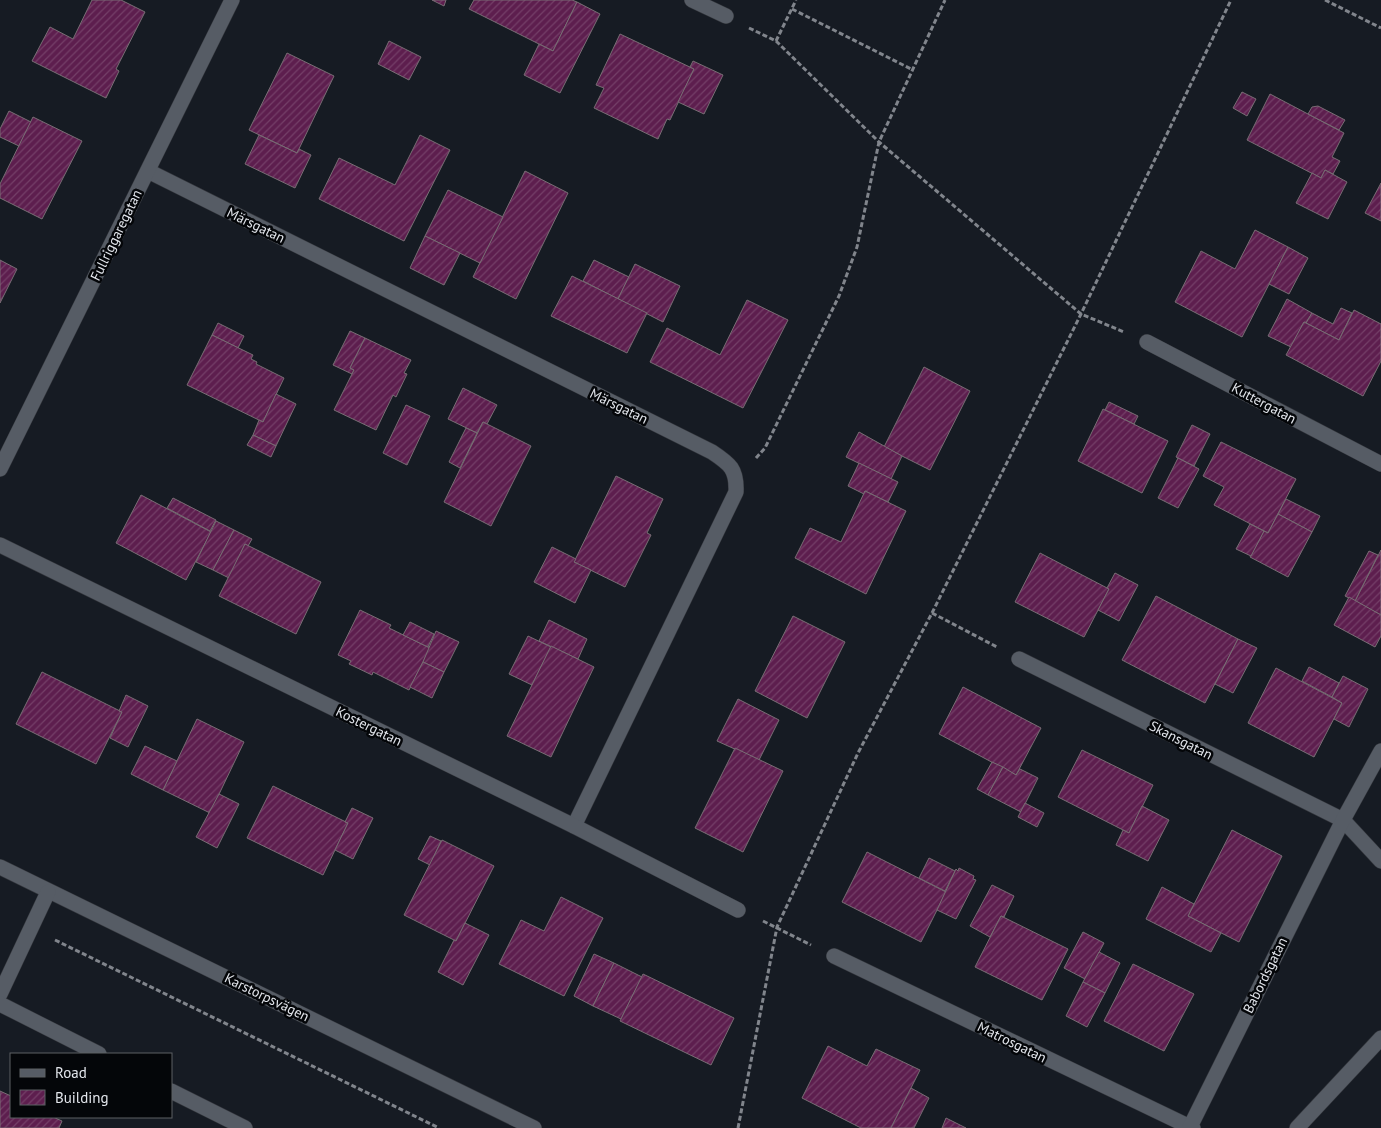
<svg xmlns="http://www.w3.org/2000/svg" width="1381" height="1128" font-family="'PT Sans',sans-serif">
<style>
.building{fill:url(#building-hatch);stroke:#786d74}
.lines{fill:none;stroke-linecap:round;stroke-linejoin:round}
.minor-casing{stroke:#34373d;stroke-width:16}
.path{stroke:#81858c;stroke-width:3;stroke-dasharray:5 2.5;stroke-linecap:butt}
.minor{stroke:#565c65;stroke-width:15}
.labels{text-anchor:middle;stroke-width:5;stroke-linejoin:round;paint-order:stroke}
.street-label{font-size:14px;fill:#e3e6ec;stroke:#040609}
</style>
<defs>
<pattern id="building-hatch" width="6" height="6" patternUnits="userSpaceOnUse" patternTransform="scale(1.25)"><rect width="6" height="6" fill="#5d1e4e"/><path d="M-1 1l2-2M0 6l6-6M5 7l2-2" fill="none" stroke="#743f68"/></pattern>
</defs>
<rect width="100%" height="100%" fill="#161b23"/>
<g class="building">
<polygon points="92,0 121,0 145,12 116,69 119,71 106,98 32,61 50,27 73,39"/>
<polygon points="432,0 446,0 444,6"/>
<polygon points="474,0 572,0 577,2 553,51 469,9"/>
<polygon points="577,2 600,14 560,93 524,75 539,44 553,51"/>
<polygon points="620,34 694,69 670,120 667,119 658,139 594,108 604,88 596,85"/>
<polygon points="389,41 421,57 409,80 378,64"/>
<polygon points="287,53 334,76 297,153 249,130"/>
<polygon points="693,61 723,75 704,114 678,102 694,69 690,67"/>
<polygon points="1242,92 1256,99 1247,116 1233,108"/>
<polygon points="1270,94 1344,133 1332,157 1340,161 1333,174 1325,170 1321,178 1247,140"/>
<polygon points="1318,106 1345,120 1339,130 1308,114 1312,107"/>
<polygon points="9,111 31,122 19,146 0,137 0,129"/>
<polygon points="33,117 82,141 42,219 0,198 0,184"/>
<polygon points="259,135 297,153 299,149 311,155 295,188 245,164"/>
<polygon points="420,135 450,150 404,241 319,199 339,158 395,185"/>
<polygon points="1325,170 1347,182 1328,219 1296,203 1312,173 1321,178"/>
<polygon points="525,171 568,193 516,299 473,277"/>
<polygon points="1381,183 1381,221 1365,213"/>
<polygon points="448,190 503,217 480,263 425,236"/>
<polygon points="1255,230 1288,247 1242,337 1175,302 1201,251 1235,269"/>
<polygon points="425,236 460,253 444,285 410,268"/>
<polygon points="1288,247 1308,258 1289,294 1269,284"/>
<polygon points="0,260 17,269 0,303"/>
<polygon points="594,260 629,277 618,299 583,281"/>
<polygon points="635,264 680,286 663,322 618,299"/>
<polygon points="572,276 647,313 627,353 551,316"/>
<polygon points="1287,299 1312,313 1306,323 1304,322 1291,347 1268,336"/>
<polygon points="747,300 788,320 743,408 650,362 667,328 720,355"/>
<polygon points="1341,308 1352,313 1339,340 1306,323 1312,313 1333,324"/>
<polygon points="1354,310 1381,324 1381,361 1363,396 1286,355 1304,322 1339,340"/>
<polygon points="218,323 244,336 238,348 212,335"/>
<polygon points="350,331 365,338 350,368 354,370 352,374 333,365"/>
<polygon points="212,335 253,355 251,359 257,362 256,364 284,378 263,422 187,385"/>
<polygon points="365,338 411,360 404,373 407,374 396,397 393,395 376,430 334,410 354,370 350,368"/>
<polygon points="924,367 970,391 930,470 884,447"/>
<polygon points="463,388 497,405 487,424 483,422 477,433 448,419"/>
<polygon points="276,394 296,404 276,446 253,435 259,420 263,422"/>
<polygon points="1109,402 1138,416 1134,424 1105,410"/>
<polygon points="406,405 430,416 407,465 383,453"/>
<polygon points="1103,409 1168,441 1142,493 1078,461"/>
<polygon points="483,422 531,446 491,526 444,502"/>
<polygon points="1192,425 1210,434 1194,466 1176,457"/>
<polygon points="466,428 477,433 460,468 449,462"/>
<polygon points="859,432 902,456 891,479 846,457"/>
<polygon points="253,435 276,446 271,457 247,445"/>
<polygon points="1221,442 1296,479 1268,533 1214,505 1224,487 1203,476"/>
<polygon points="1178,458 1199,469 1178,508 1158,498"/>
<polygon points="859,463 898,482 888,502 865,491 864,494 848,486"/>
<polygon points="616,476 663,499 647,533 651,535 625,587 574,562"/>
<polygon points="865,491 906,511 866,594 795,558 810,528 841,542"/>
<polygon points="141,495 211,532 186,580 116,543"/>
<polygon points="173,498 216,520 210,531 167,508"/>
<polygon points="1286,499 1320,516 1312,532 1278,514"/>
<polygon points="1278,514 1312,532 1288,577 1250,557 1264,531 1268,533"/>
<polygon points="216,521 234,530 213,570 196,562"/>
<polygon points="1250,524 1264,531 1251,556 1236,549"/>
<polygon points="234,530 252,539 248,546 245,544 229,578 213,570"/>
<polygon points="245,544 321,582 296,634 219,596"/>
<polygon points="552,547 576,559 574,562 591,570 575,603 534,582"/>
<polygon points="1381,550 1381,615 1355,601"/>
<polygon points="1369,551 1378,555 1355,601 1345,596"/>
<polygon points="1040,553 1109,589 1084,637 1015,602"/>
<polygon points="1115,573 1138,585 1119,621 1098,610 1109,589 1107,588"/>
<polygon points="1156,596 1238,639 1205,703 1122,660"/>
<polygon points="1349,597 1381,615 1381,636 1375,647 1334,625"/>
<polygon points="360,610 391,625 389,628 430,648 409,690 373,672 372,675 349,664 351,661 338,655"/>
<polygon points="793,616 845,642 807,718 755,691"/>
<polygon points="549,620 587,639 578,659 539,641"/>
<polygon points="410,622 434,634 428,647 403,635"/>
<polygon points="436,631 459,642 444,672 423,662"/>
<polygon points="528,636 551,647 532,685 509,674"/>
<polygon points="1238,639 1257,648 1233,693 1215,684"/>
<polygon points="551,646 594,667 551,757 507,736"/>
<polygon points="423,662 444,672 432,698 410,687"/>
<polygon points="1309,667 1339,683 1332,697 1302,681"/>
<polygon points="1276,668 1342,703 1314,757 1248,723"/>
<polygon points="42,672 122,712 96,764 16,724"/>
<polygon points="1343,676 1368,689 1349,727 1334,719 1342,703 1332,697"/>
<polygon points="963,687 1041,728 1016,775 939,734"/>
<polygon points="126,695 148,706 128,747 110,738 122,712 119,711"/>
<polygon points="738,699 779,720 759,760 717,741"/>
<polygon points="197,719 244,742 210,813 163,790"/>
<polygon points="145,746 177,761 163,790 131,774"/>
<polygon points="735,748 783,771 743,852 695,828"/>
<polygon points="1082,750 1153,785 1129,833 1058,797"/>
<polygon points="992,762 1003,767 988,795 977,789"/>
<polygon points="1003,767 1016,775 1020,769 1038,778 1021,812 988,795"/>
<polygon points="273,786 348,823 323,875 247,838"/>
<polygon points="219,794 239,804 217,848 196,837"/>
<polygon points="1025,803 1044,813 1037,827 1018,817"/>
<polygon points="1142,806 1169,820 1148,861 1116,845 1123,830 1129,833"/>
<polygon points="352,808 373,818 353,859 335,850 348,823 345,822"/>
<polygon points="1232,830 1282,856 1239,942 1188,916"/>
<polygon points="430,836 441,841 430,865 418,859"/>
<polygon points="442,840 494,866 456,941 404,915"/>
<polygon points="867,852 946,892 921,942 842,902"/>
<polygon points="929,858 955,871 945,891 919,878"/>
<polygon points="959,868 974,876 973,879 976,880 956,919 937,910 956,869 958,871"/>
<polygon points="992,885 1014,896 1004,917 1001,916 990,937 970,926"/>
<polygon points="1162,887 1194,904 1188,916 1221,933 1211,952 1146,919"/>
<polygon points="561,897 603,918 564,996 499,964 521,920 544,931"/>
<polygon points="1001,916 1068,949 1042,1000 975,967"/>
<polygon points="465,923 489,935 463,985 438,972 454,940 456,941"/>
<polygon points="1083,932 1104,943 1085,979 1064,968"/>
<polygon points="1099,952 1120,963 1105,993 1083,982"/>
<polygon points="594,954 614,963 593,1006 574,996"/>
<polygon points="614,963 642,977 621,1019 593,1006"/>
<polygon points="1133,964 1194,994 1164,1051 1104,1021"/>
<polygon points="643,974 734,1018 711,1065 620,1021"/>
<polygon points="1083,982 1105,993 1087,1027 1066,1016"/>
<polygon points="828,1046 867,1066 876,1049 920,1070 891,1128 861,1128 802,1098"/>
<polygon points="911,1088 929,1098 914,1128 891,1128"/>
<polygon points="0,1091 11,1096 11,1117 53,1117 62,1121 59,1128 0,1128"/>
<polygon points="946,1118 966,1128 942,1128"/>
</g>
<g class="lines">
<defs>
<g id="minor">
<polyline points="692,0 726,16"/>
<path d="M148,171L712,452C730,464 737,469 736,492L574,826"/>
<polyline points="1147,342 1381,464"/>
<polyline points="0,469 232,0"/>
<polyline points="0,545 574,826 738,910"/>
<polyline points="1019,659 1343,820 1381,861"/>
<polyline points="0,867 534,1128"/>
<polyline points="834,956 1190,1127"/>
<polyline points="0,994 48,892"/>
<polyline points="0,1004 99,1054"/>
<polyline points="171,1091 245,1128"/>
<polyline points="1193,1128 1190,1127 1343,820 1381,751"/>
<polyline points="1297,1128 1381,1038"/>
</g>
</defs>
<use href="#minor" class="minor-casing"/>
<g class="path">
<polyline points="1325,0 1381,28"/>
<polyline points="792,9 913,70"/>
<polyline points="749,28 776,41 879,142 1081,314 1124,332"/>
<polyline points="776,41 796,0"/>
<polyline points="756,458 765,448 839,296 857,247 879,142 945,0"/>
<polyline points="932,613 997,647"/>
<polyline points="763,921 811,945"/>
<polyline points="55,940 439,1128"/>
<polyline points="738,1128 777,927 858,753 932,613 1081,314 1231,0"/>
</g>
<use href="#minor" class="minor"/>
</g>
<g class="labels">
<g class="street-label">
<text transform="translate(256 225) rotate(26)" y="5">Märsgatan</text>
<text transform="translate(116 235) rotate(-64)" y="5">Fullriggaregatan</text>
<text transform="translate(1264 403) rotate(28)" y="5">Kuttergatan</text>
<text transform="translate(619 406) rotate(26)" y="5">Märsgatan</text>
<text transform="translate(369 726) rotate(26)" y="5">Kostergatan</text>
<text transform="translate(1181 740) rotate(27)" y="5">Skansgatan</text>
<text transform="translate(1265 975) rotate(-64)" y="5">Babordsgatan</text>
<text transform="translate(267 997) rotate(26)" y="5">Karstorpsvägen</text>
<text transform="translate(1012 1042) rotate(26)" y="5">Matrosgatan</text>
</g>
</g>
<rect x="10" y="1053" width="162" height="65" fill="#040609" stroke="#5d6064"/>
<rect x="20" y="1069" width="25" height="8" fill="#565c65" stroke="#5d6064"/>
<text x="55" y="1078" font-size="15" fill="#e3e6ec">Road</text>
<rect x="20" y="1090" width="25" height="15" fill="url(#building-hatch)" stroke="#5d6064"/>
<text x="55" y="1103" font-size="15" fill="#e3e6ec">Building</text>
</svg>
